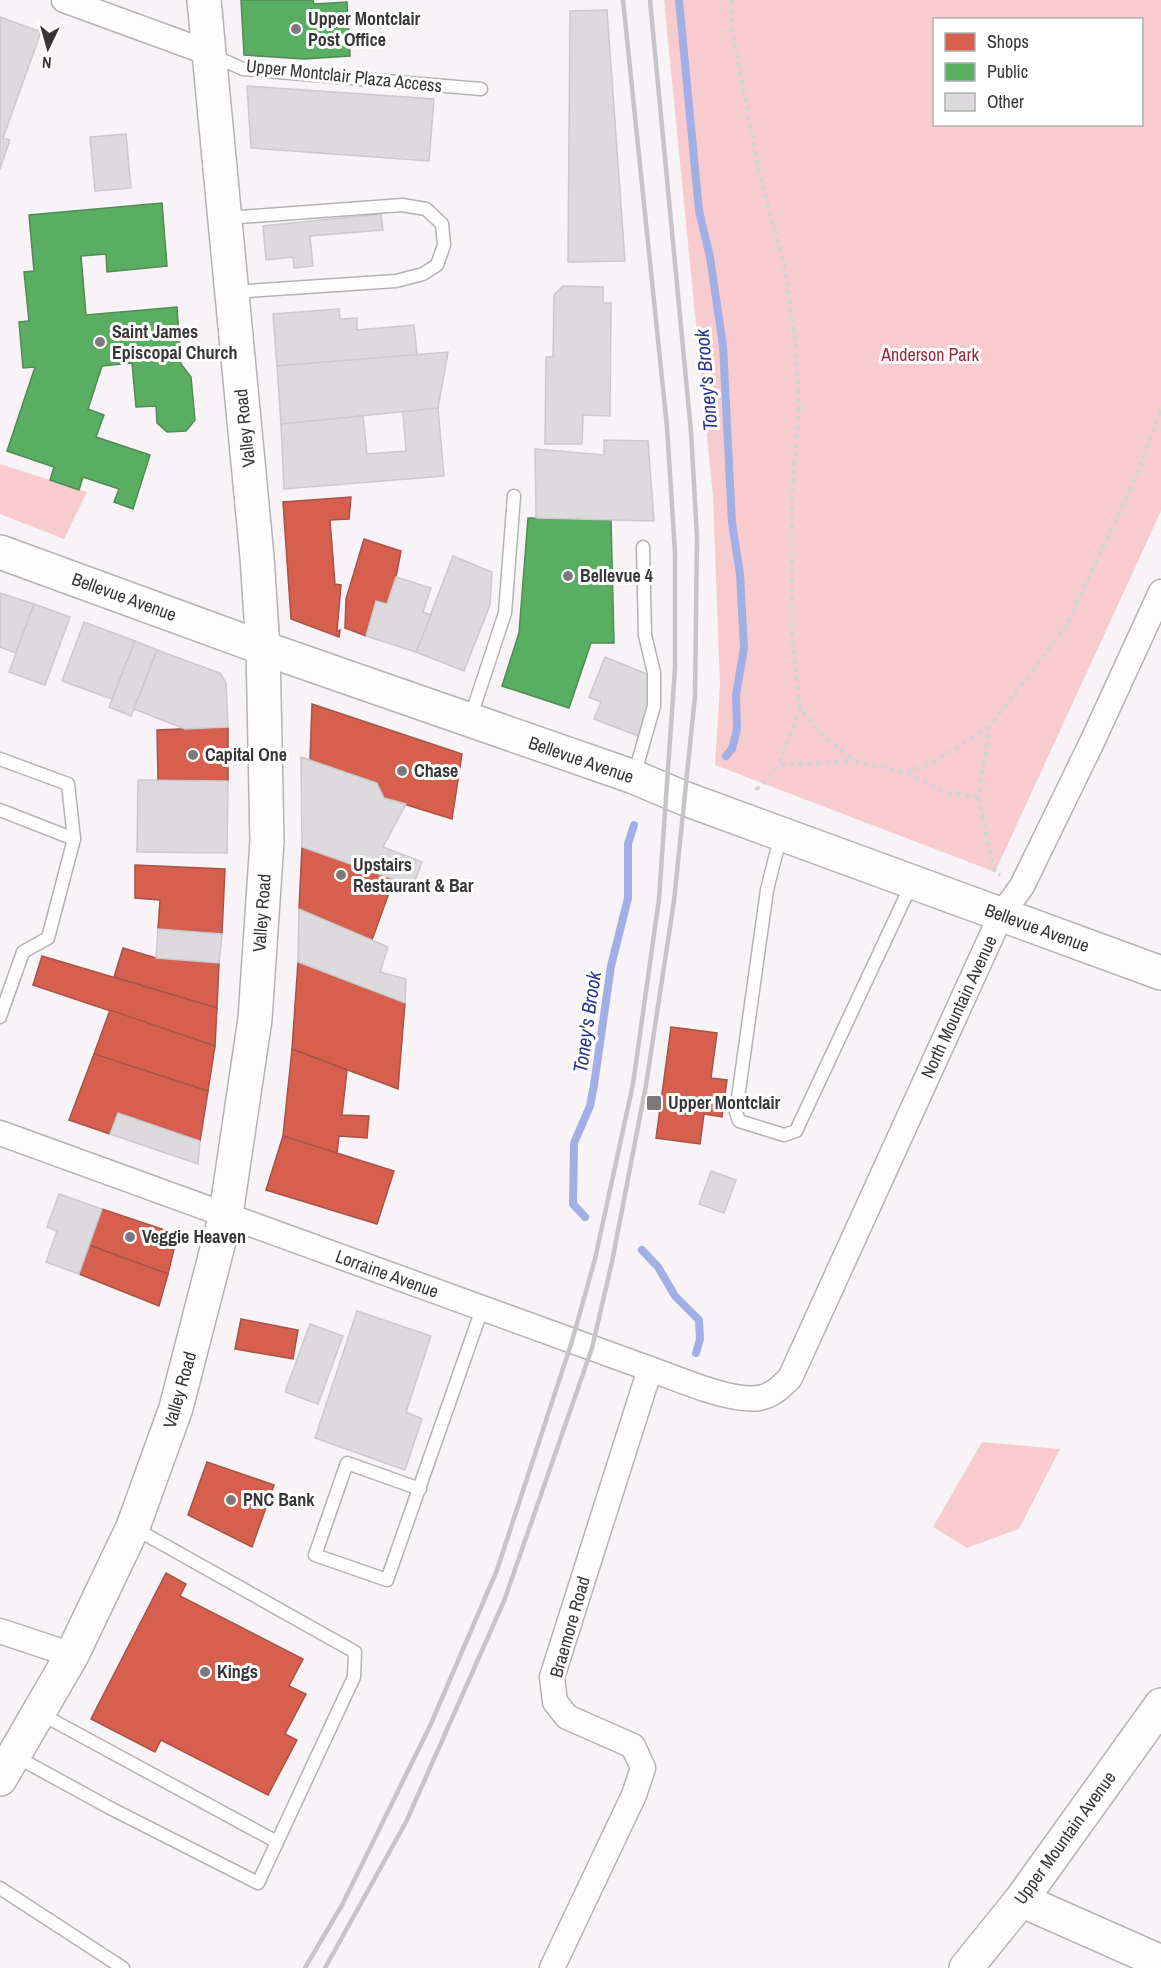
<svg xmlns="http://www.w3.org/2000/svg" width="1161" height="1968" font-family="'Archivo Narrow',sans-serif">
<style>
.green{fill:#f8cccf;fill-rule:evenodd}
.shops{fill:#d6604d;stroke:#a75347;stroke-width:1.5}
.public{fill:#5aae61;stroke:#508a55;stroke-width:1.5}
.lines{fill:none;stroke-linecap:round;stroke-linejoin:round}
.stream{stroke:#a2afe6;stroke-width:8}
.building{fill:#dddade;stroke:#cbc9cc;stroke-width:1.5}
.lane-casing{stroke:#b5b2b5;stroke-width:15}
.street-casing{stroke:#b5b2b5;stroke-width:27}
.secondary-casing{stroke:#b5b2b5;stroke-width:36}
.path{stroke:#d5d4d5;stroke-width:4;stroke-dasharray:4.5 4.5;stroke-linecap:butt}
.lane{stroke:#fefdfe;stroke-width:12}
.street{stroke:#fefdfe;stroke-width:24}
.secondary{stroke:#fefdfe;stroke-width:33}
.rail{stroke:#c6c4c6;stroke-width:4.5}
.poi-dot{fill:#7c787c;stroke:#fff;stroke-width:2}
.labels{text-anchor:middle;stroke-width:6;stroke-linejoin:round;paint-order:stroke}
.poi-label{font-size:18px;font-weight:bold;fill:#393639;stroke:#fff;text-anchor:start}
.street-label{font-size:18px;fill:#393639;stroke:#fff}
.park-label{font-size:18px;fill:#98293a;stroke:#fff}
.water-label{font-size:20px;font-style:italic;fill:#2a358d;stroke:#fff}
</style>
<rect width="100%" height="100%" fill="#f7f3f7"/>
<g class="green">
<path d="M664,0H1161V511L995,872L715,765L720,686L713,497ZM934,20H1142V124H934Z"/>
<polygon points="0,464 87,492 64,539 0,514"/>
<polygon points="982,1442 1060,1449 1019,1529 967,1548 933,1527"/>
</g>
<g class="shops">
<polygon points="351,497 349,519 330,520 335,584 341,585 337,631 340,630 339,637 291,619 283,502"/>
<polygon points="364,539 401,551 396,577 387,604 376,601 366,636 345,628 346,599"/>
<polygon points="312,704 462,754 452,819 384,798 377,783 310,760"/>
<polygon points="228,727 228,781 158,780 157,730"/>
<polygon points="302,847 394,879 372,940 299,909"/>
<polygon points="135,865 225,869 222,934 158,929 160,900 135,898"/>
<polygon points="123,948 156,958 219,963 217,1008 114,977"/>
<polygon points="42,956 217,1008 215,1046 33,985"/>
<polygon points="298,962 405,1003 398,1089 292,1049"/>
<polygon points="110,1010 215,1046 208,1091 94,1054"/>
<polygon points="671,1027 717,1033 711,1078 727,1080 722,1117 704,1114 700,1144 656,1138"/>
<polygon points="292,1049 347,1070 342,1115 369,1116 367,1138 339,1136 337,1153 283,1136"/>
<polygon points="94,1054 208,1091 200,1141 118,1113 110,1134 69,1120"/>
<polygon points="283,1136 394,1171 377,1224 266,1190"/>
<polygon points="102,1209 165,1230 174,1249 168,1274 89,1245"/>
<polygon points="89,1245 168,1274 159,1306 79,1274"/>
<polygon points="241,1319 298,1330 293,1359 235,1349"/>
<polygon points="207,1462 274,1485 252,1547 188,1515"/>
<polygon points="166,1573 186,1584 180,1596 303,1659 289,1686 306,1694 285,1734 297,1740 268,1795 161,1740 155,1752 91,1719"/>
</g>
<g class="public">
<polygon points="241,0 313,0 314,4 347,2 350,56 304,59 244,55"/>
<polygon points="162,203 167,266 107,272 106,254 81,256 86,315 177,307 181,364 191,377 195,420 186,431 167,432 157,423 156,406 136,407 132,363 102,366 88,409 104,415 96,437 150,455 133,509 114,502 119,489 83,477 79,490 50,480 54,467 7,451 35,367 23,368 19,322 29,321 24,272 34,271 29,215"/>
<polygon points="528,518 611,520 614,643 591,643 569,708 502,686 519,633"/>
</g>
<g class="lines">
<g class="stream">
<polyline points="679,0 699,211 710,257 723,346 732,523 740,574 744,648 736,695 737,729 732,749 726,756"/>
<polyline points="585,1217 573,1204 574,1143 590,1106 594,1085 611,966 628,898 628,844 634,825"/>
<polyline points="642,1250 658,1267 675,1296 699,1320 700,1339 696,1353"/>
</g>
</g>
<g class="building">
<polygon points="607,10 625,261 568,262 570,11"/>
<polygon points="0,17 41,32 3,138 10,140 0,169"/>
<polygon points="247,86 434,99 429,161 251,148"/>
<polygon points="126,134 131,188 95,191 90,137"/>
<polygon points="381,214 383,230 310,236 313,266 294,268 293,257 266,260 263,226"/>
<polygon points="563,286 603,287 603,303 611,303 610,416 583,415 582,444 545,444 546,357 553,357 554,295"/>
<polygon points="339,309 340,319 357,318 357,330 414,325 417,355 277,366 273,314"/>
<polygon points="448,352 438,408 281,424 277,366"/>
<polygon points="438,408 444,476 284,489 281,424 363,416 367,454 406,451 403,412"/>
<polygon points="604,440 648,441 654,521 536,518 535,449 604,455"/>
<polygon points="453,556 492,572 490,605 464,671 416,652"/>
<polygon points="396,577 431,588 423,612 431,615 416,652 366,636 376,601 387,604"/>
<polygon points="0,593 34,604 16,653 0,647"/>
<polygon points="34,604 70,617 45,685 9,672"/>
<polygon points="84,622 135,641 112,699 62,681"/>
<polygon points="135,641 157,650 131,716 109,707"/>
<polygon points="157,650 220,673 226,683 228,727 185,729 134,709"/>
<polygon points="605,657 652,676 648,711 638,736 594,719 601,702 589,697"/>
<polygon points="301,757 377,783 384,798 406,804 383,847 422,862 413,886 302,847"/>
<polygon points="138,780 228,781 227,853 137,852"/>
<polygon points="299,909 388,947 380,972 406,979 405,1003 298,962"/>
<polygon points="158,929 222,934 219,963 156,958"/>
<polygon points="118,1113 200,1141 198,1164 110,1134"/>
<polygon points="711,1171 736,1180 724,1213 699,1204"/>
<polygon points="59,1194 102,1209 79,1274 46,1262 57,1231 47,1227"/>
<polygon points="357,1311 431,1336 406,1412 422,1419 405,1470 315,1438"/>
<polygon points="310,1324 343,1336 318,1404 285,1392"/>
</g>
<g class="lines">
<defs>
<g id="lane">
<polyline points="212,55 243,69 481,89"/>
<polyline points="227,218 402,205 426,209 442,224 444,245 437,265 423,274 396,281 233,292"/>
<polyline points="470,719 505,613 514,496"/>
<polyline points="0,759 68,784 74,839 48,938 23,952 0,1017"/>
<polyline points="634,776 654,706 654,673 645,635 643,547"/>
<polyline points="0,810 74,839"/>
<polyline points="781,834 767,890 736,1112 739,1121 784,1135 796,1131 912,883"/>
<polyline points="420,1489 347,1463 315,1555 387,1580 482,1309"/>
<polyline points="41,1714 277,1842"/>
<polyline points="15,1756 110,1808 258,1883 354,1677 355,1652 134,1528"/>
<polyline points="0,1888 123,1968"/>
</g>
<g id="street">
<polyline points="64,0 209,53"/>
<path d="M0,1133L650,1369C679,1379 729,1402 759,1398C772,1396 781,1387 790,1378L1001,915L1022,886L1093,740L1161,592"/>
<polyline points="0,1631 72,1655"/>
<polyline points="552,1968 634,1795 643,1768 633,1746 567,1717 555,1702 552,1677 650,1369"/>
</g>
<g id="secondary">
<polyline points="0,552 263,648 634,777 686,799 1161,973"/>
<polyline points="0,1779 72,1655 133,1527 176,1408 226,1214 255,1019 267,841 263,648 257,557 204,0"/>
<polyline points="1021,1900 1161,1962"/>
<polyline points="966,1968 1021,1900 1161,1705"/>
</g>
</defs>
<use href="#lane" class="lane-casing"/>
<use href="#street" class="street-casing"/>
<use href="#secondary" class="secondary-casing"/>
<g class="path">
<polyline points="732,0 732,31 761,181 784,263 796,346 799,410 792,492 792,638 800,707 820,733 854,761 906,772 944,792 978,797 990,726 1066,626 1135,479 1161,409"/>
<polyline points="800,707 779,765 853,761"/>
<polyline points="907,772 932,763 989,727"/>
<polyline points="756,790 779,765"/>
<polyline points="978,797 995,872 1000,875"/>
</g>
<use href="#lane" class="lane"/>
<use href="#street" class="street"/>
<use href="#secondary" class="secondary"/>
<g class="rail">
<polyline points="305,1968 342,1905 430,1726 497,1570 572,1341 595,1259 633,1084 659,899 675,668 675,553 667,427 623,0"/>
<polyline points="325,1968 406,1822 504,1601 592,1348 612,1262 646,1085 674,901 695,696 697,537 691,432 650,0"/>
</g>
</g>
<g class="poi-dot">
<circle cx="296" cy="29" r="6"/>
<circle cx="100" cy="342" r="6"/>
<circle cx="568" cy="576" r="6"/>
<circle cx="193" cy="755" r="6"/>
<circle cx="402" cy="771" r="6"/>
<circle cx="341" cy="875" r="6"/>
<rect x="646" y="1095" width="16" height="16" rx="3"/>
<circle cx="130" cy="1237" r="6"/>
<circle cx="231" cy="1500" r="6"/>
<circle cx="205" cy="1672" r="6"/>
</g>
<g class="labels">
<g class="poi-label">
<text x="308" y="25">Upper Montclair<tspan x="308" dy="21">Post Office</tspan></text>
<text x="112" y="338">Saint James<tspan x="112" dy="21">Episcopal Church</tspan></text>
<text x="580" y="582">Bellevue 4</text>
<text x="205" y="761">Capital One</text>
<text x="414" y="777">Chase</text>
<text x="353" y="871">Upstairs<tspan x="353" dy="21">Restaurant &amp; Bar</tspan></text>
<text x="668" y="1109">Upper Montclair</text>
<text x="142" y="1243">Veggie Heaven</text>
<text x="243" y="1506">PNC Bank</text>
<text x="217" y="1678">Kings</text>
</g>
<g class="street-label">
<text transform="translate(344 76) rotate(6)" y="6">Upper Montclair Plaza Access</text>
<text transform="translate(245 428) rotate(-96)" y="6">Valley Road</text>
<text transform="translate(124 597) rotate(20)" y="6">Bellevue Avenue</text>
<text transform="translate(581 760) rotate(19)" y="6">Bellevue Avenue</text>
<text transform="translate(262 913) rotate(-86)" y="6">Valley Road</text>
<text transform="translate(1037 928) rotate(20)" y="6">Bellevue Avenue</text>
<text transform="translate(959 1007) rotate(-65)" y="6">North Mountain Avenue</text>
<text transform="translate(387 1274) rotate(20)" y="6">Lorraine Avenue</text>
<text transform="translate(180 1390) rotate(-74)" y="6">Valley Road</text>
<text transform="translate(570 1627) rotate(-74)" y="6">Braemore Road</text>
<text transform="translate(1065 1838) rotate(-54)" y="6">Upper Mountain Avenue</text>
</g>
<g class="park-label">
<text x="930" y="361">Anderson Park</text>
</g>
<g class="water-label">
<text transform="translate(706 380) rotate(-95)" y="7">Toney's Brook</text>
<text transform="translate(587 1022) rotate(-82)" y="7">Toney's Brook</text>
</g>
</g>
<rect x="933" y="18" width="210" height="108" fill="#ffffff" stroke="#b0afb0" stroke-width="1.5"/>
<rect x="945" y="33" width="30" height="18" fill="#d6604d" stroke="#b0afb0" stroke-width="1.5"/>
<text x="987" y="48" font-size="18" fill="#393639">Shops</text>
<rect x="945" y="63" width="30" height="18" fill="#5aae61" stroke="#b0afb0" stroke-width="1.5"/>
<text x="987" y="78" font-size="18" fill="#393639">Public</text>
<rect x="945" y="93" width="30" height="18" fill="#dddade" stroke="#b0afb0" stroke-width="1.5"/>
<text x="987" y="108" font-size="18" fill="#393639">Other</text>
<g transform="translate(48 48) rotate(185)" stroke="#ffffff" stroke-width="4.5" paint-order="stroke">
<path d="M0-4.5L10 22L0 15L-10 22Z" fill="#393639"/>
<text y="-9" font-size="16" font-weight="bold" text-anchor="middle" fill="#393639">N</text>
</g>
</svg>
